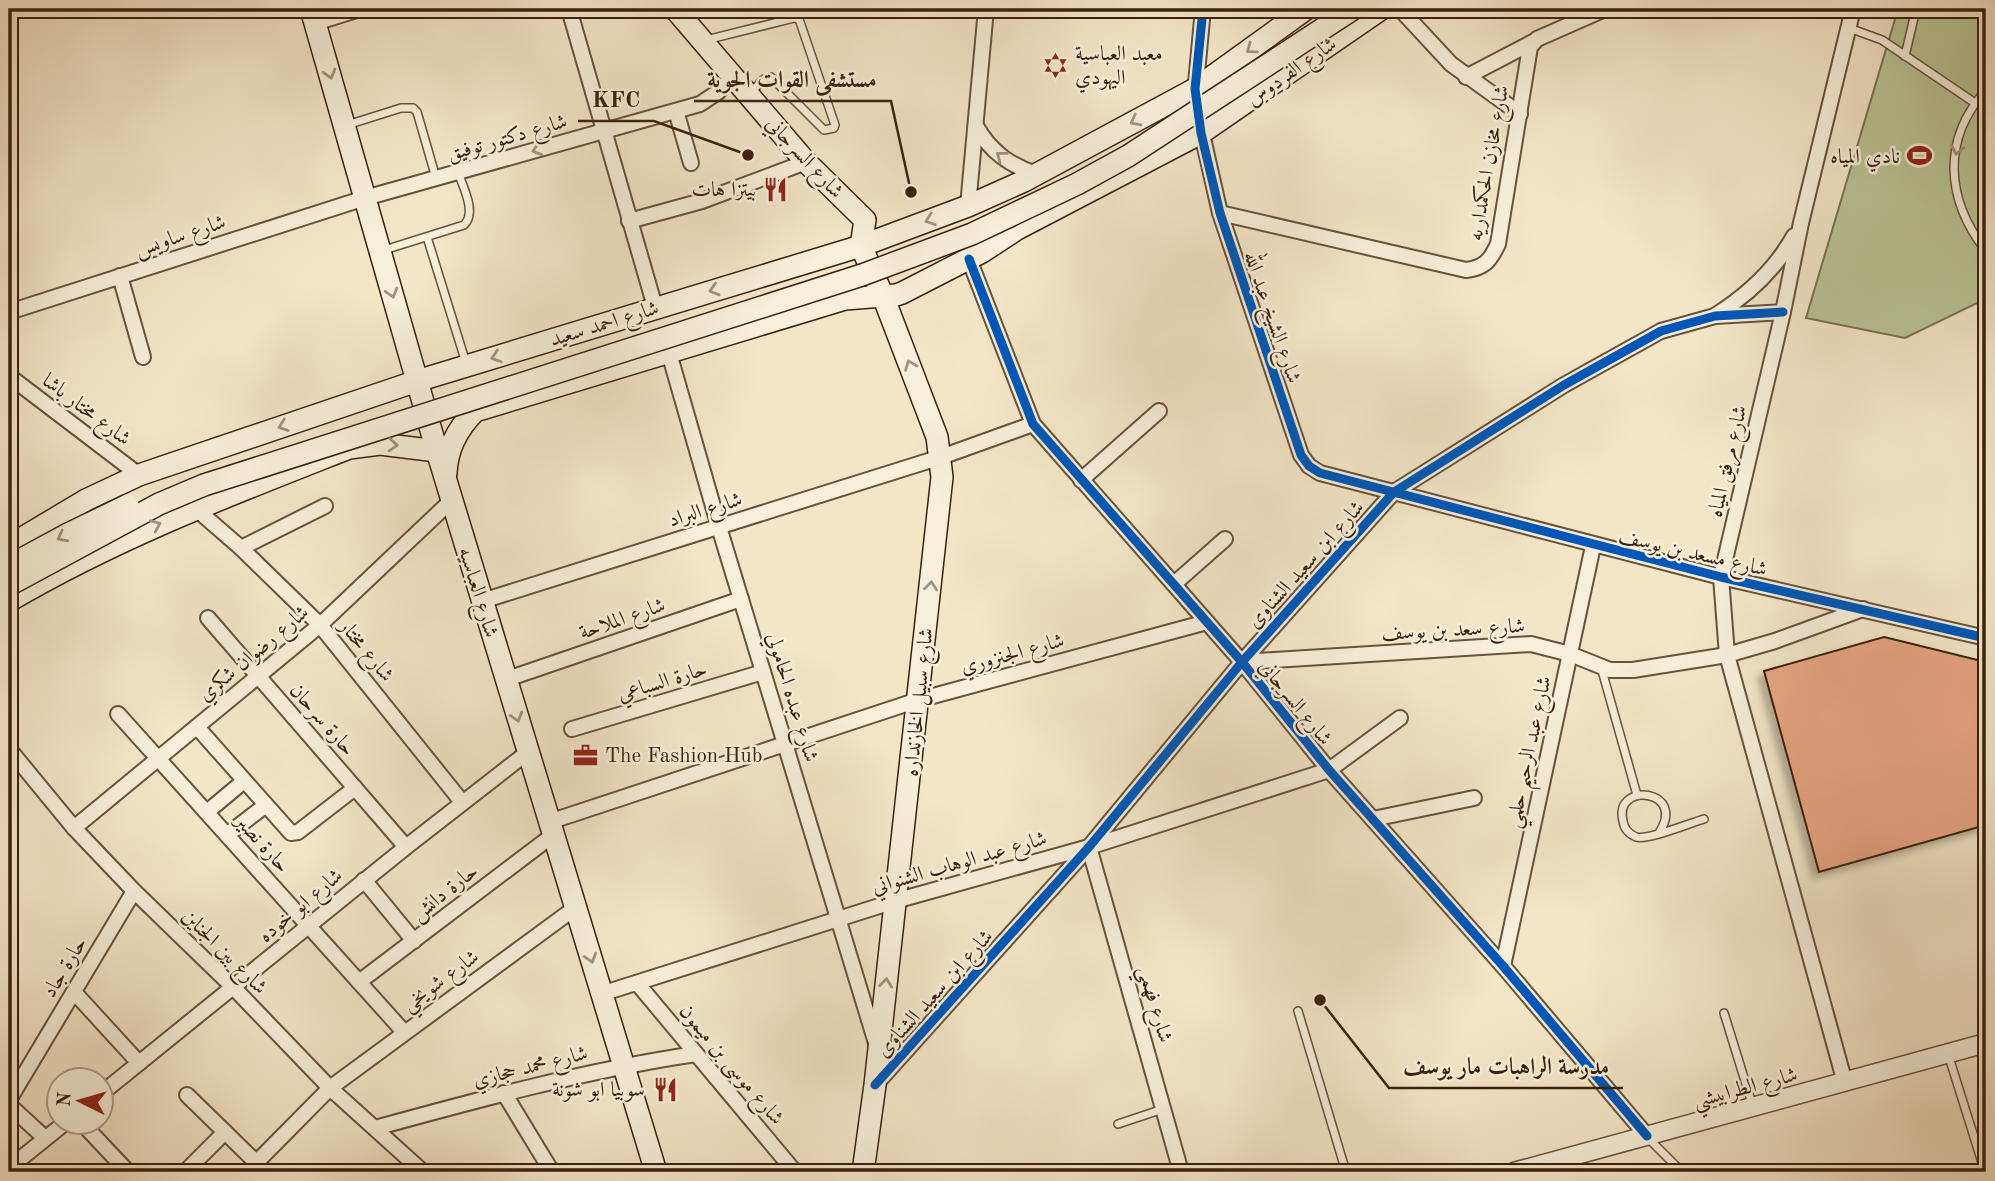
<svg xmlns="http://www.w3.org/2000/svg" width="1995" height="1181" font-family="'Old Standard TT',Amiri,serif">
<style>
.green{fill:#bac597;stroke:#7a7253;stroke-width:2}
.building{fill:#e5a480;stroke:#3a200f;stroke-width:2;filter:url(#shadow)}
.lines{fill:none;stroke-linecap:round;stroke-linejoin:round}
.service-casing{stroke:#68523d;stroke-width:10}
.minor-casing{stroke:#68523d;stroke-width:18}
.tertiary-casing{stroke:#68523d;stroke-width:21}
.secondary-casing{stroke:#3a200f;stroke-width:24}
.service{stroke:#f7efdb;stroke-width:7}
.minor{stroke:#f7efdb;stroke-width:14}
.tertiary{stroke:#f7efdb;stroke-width:18}
.secondary{stroke:#f7efdb;stroke-width:21}
.secondary-bridge-casing{stroke:#3a200f;stroke-width:24;stroke-linecap:butt}
.secondary-bridge{stroke:#f7efdb;stroke-width:21}
.cycleway-casing{stroke:#f7efdb;stroke-width:13}
.cycleway{stroke:#0057b8;stroke-width:9}
.oneway{stroke:#a2927f}
.labels{text-anchor:middle;stroke-width:5;stroke-linejoin:round;paint-order:stroke}
.poi-label{font-size:21px;fill:#3a200f;stroke:#f7efdb;text-anchor:end}
.street-label{font-size:21px;fill:#3a200f;stroke:#f7efdb}
.leader{fill:none;stroke:#3a200f;stroke-width:2.5}
.callout-dot{fill:#3a200f;stroke:#f7efdb;stroke-width:2.5}
.callout-label{font-size:23px;text-anchor:middle;font-weight:bold;fill:#3a200f;stroke:#f7efdb;stroke-width:5;stroke-linejoin:round;paint-order:stroke}
</style>
<defs>
<filter id="shadow"><feDropShadow dx="-6" dy="6" stdDeviation="3.5" flood-color="#0004"/></filter>
</defs>
<rect width="100%" height="100%" fill="#f3e6c7"/>
<filter id="stains"><feTurbulence type="fractalNoise" baseFrequency=".00286" numOctaves="4"/><feColorMatrix values="0 0 0 0 .2 0 0 0 0 .09 0 0 0 0 .02 0 0 0 .5 -.17"/></filter>
<radialGradient id="worn" r=".72"><stop offset=".6" stop-color="#630" stop-opacity="0"/><stop offset="1" stop-color="#630" stop-opacity=".3"/></radialGradient>
<polygon class="green" points="1898,9 1986,9 1986,304 1979,302 1905,338 1806,318"/>
<polygon class="building" points="1884,637 1986,662 1986,825 1819,872 1764,671"/>
<g class="lines">
<defs>
<g id="service">
<polyline points="1849,28 1882,40 1975,103"/>
<polyline points="706,40 794,18 799,19 835,125 834,128 824,130 771,77 764,79 751,92"/>
<polyline points="1905,56 1916,9"/>
<path d="M1986,90C1941,140 1946,200 1986,251"/>
<polyline points="347,125 401,108 413,108 417,112 436,178"/>
<polyline points="427,237 466,363"/>
<path d="M381,251L464,225C477,213 463,187 458,172"/>
<polyline points="1601,667 1637,795"/>
<path d="M1659,833C1688,789 1613,781 1623,821C1624,829 1629,834 1636,837C1647,841 1690,823 1704,819"/>
<polyline points="1298,1011 1346,1172"/>
<polyline points="1724,1013 1753,1107"/>
<polyline points="1948,1054 1985,1172"/>
<polyline points="1118,1124 1163,1109"/>
<polyline points="1648,1138 1682,1172"/>
</g>
<g id="minor">
<polyline points="569,9 655,307"/>
<polyline points="1400,9 1451,64 1520,114"/>
<polyline points="315,23 360,9"/>
<polyline points="1466,77 1533,42"/>
<polyline points="1195,94 1203,9"/>
<polyline points="676,111 691,163"/>
<polyline points="1200,125 1220,213 1301,455 1309,466 1320,473 1721,577 1986,638"/>
<path d="M976,126C990,151 1009,165 1036,174"/>
<polyline points="968,206 986,9"/>
<path d="M1220,213L1466,270C1484,268 1490,261 1498,244L1530,47L1537,39L1605,9"/>
<polyline points="629,221 702,201 806,162"/>
<polyline points="969,259 1033,424 1242,662 1329,770 1503,966 1647,1136"/>
<polyline points="120,276 143,357"/>
<polyline points="9,312 365,198 700,104 718,92 732,77"/>
<path d="M1716,315C1749,294 1775,270 1794,236"/>
<polyline points="669,353 719,527 876,1043"/>
<polyline points="9,376 139,475"/>
<polyline points="1081,480 1159,411"/>
<polyline points="195,508 241,548 320,625 462,802"/>
<polyline points="241,548 325,506"/>
<polyline points="1174,584 1225,539"/>
<polyline points="482,601 941,457 1033,424"/>
<polyline points="208,618 406,847"/>
<polyline points="1242,662 1531,644 1570,654 1610,670 1633,670 1727,655 1775,641 1863,609"/>
<polyline points="516,676 741,599"/>
<polyline points="118,714 404,1032"/>
<polyline points="197,727 291,833 298,832 355,788"/>
<polyline points="572,729 763,672"/>
<polyline points="9,749 74,828 134,891 233,987 330,1088 423,1172"/>
<polyline points="207,812 244,781"/>
<polyline points="1373,819 1474,798"/>
<polyline points="549,822 918,700 1207,622"/>
<polyline points="74,828 320,625 452,500"/>
<polyline points="227,835 266,805"/>
<polyline points="1089,847 1181,1172"/>
<polyline points="364,880 414,941"/>
<polyline points="1503,966 1593,546"/>
<polyline points="359,982 553,835"/>
<polyline points="637,983 795,1172"/>
<polyline points="74,992 139,1063"/>
<polyline points="601,994 895,901 1089,847 1329,770 1400,718"/>
<polyline points="1845,1083 1727,655 1721,577 1783,312 1801,223 1853,9"/>
<polyline points="876,1084 1089,847 1242,662 1394,492 1564,385 1661,331 1715,316 1783,312"/>
<polyline points="102,1093 406,847 528,752"/>
<polyline points="504,1093 552,1172"/>
<polyline points="187,1095 266,1172"/>
<polyline points="9,1100 134,891"/>
<polyline points="9,1105 45,1138"/>
<polyline points="81,1122 128,1172"/>
<path d="M375,1128C481,1099 587,1070 696,1054"/>
<polyline points="9,1168 66,1122"/>
<polyline points="185,1172 225,1132"/>
<polyline points="247,1172 330,1088 575,908"/>
</g>
<polyline id="tertiary" points="1514,1172 1986,1043"/>
<g id="secondary">
<polyline points="311,9 437,451 656,1172"/>
<polyline points="675,9 806,162 865,220 861,246 883,296 937,437 942,477 875,1085 863,1172"/>
<path d="M446,473C447,448 458,428 475,411L845,299L896,295L902,293L982,252L1017,229L1201,133L1381,9"/>
<polyline points="9,546 86,500 139,475 417,381 861,246 968,206 1024,181 1195,89 1306,9"/>
<path d="M9,601C118,537 232,494 349,448L380,444L437,451"/>
</g>
</defs>
<use href="#service" class="service-casing"/>
<use href="#minor" class="minor-casing"/>
<use href="#tertiary" class="tertiary-casing"/>
<use href="#secondary" class="secondary-casing"/>
<use href="#service" class="service"/>
<use href="#minor" class="minor"/>
<use href="#tertiary" class="tertiary"/>
<use href="#secondary" class="secondary"/>
<defs>
<g id="secondary-bridge">
<polyline points="9,566 68,534 128,505"/>
<polyline points="9,585 159,504 204,485 862,275 972,234 1077,184 1128,156 1353,9"/>
</g>
</defs>
<use href="#secondary-bridge" class="secondary-bridge-casing"/>
<use href="#secondary-bridge" class="secondary-bridge"/>
<defs>
<g id="cycleway">
<polyline points="1203,9 1195,89 1201,133 1220,213 1301,455 1309,466 1320,473 1721,577 1986,638"/>
<polyline points="969,259 1033,424 1242,662 1329,770 1503,966 1647,1136"/>
<polyline points="875,1085 1089,847 1242,662 1394,492 1564,385 1661,331 1715,316 1783,312"/>
</g>
</defs>
<use href="#cycleway" class="cycleway-casing"/>
<use href="#cycleway" class="cycleway"/>
</g>
<defs><path id="oneway-chevron" d="M-2-3.5L2.5 0L-2 3.5" fill="none" stroke-width="1.6" stroke-linecap="round" stroke-linejoin="round" transform="scale(1.75)"/></defs>
<g class="oneway">
<use href="#oneway-chevron" transform="translate(1251 49) rotate(144)"/>
<use href="#oneway-chevron" transform="translate(330 74) rotate(74)"/>
<use href="#oneway-chevron" transform="translate(1135 121) rotate(152)"/>
<use href="#oneway-chevron" transform="translate(537 150) rotate(164)"/>
<use href="#oneway-chevron" transform="translate(1957 150) rotate(100)"/>
<use href="#oneway-chevron" transform="translate(1001 156) rotate(-142)"/>
<use href="#oneway-chevron" transform="translate(930 220) rotate(160)"/>
<use href="#oneway-chevron" transform="translate(714 290) rotate(163)"/>
<use href="#oneway-chevron" transform="translate(392 293) rotate(74)"/>
<use href="#oneway-chevron" transform="translate(496 357) rotate(162)"/>
<use href="#oneway-chevron" transform="translate(910 365) rotate(-111)"/>
<use href="#oneway-chevron" transform="translate(283 426) rotate(161)"/>
<use href="#oneway-chevron" transform="translate(393 445) rotate(4)"/>
<use href="#oneway-chevron" transform="translate(156 525) rotate(-23)"/>
<use href="#oneway-chevron" transform="translate(62 537) rotate(152)"/>
<use href="#oneway-chevron" transform="translate(931 586) rotate(-84)"/>
<use href="#oneway-chevron" transform="translate(517 717) rotate(73)"/>
<use href="#oneway-chevron" transform="translate(591 958) rotate(73)"/>
<use href="#oneway-chevron" transform="translate(886 983) rotate(-84)"/>
</g>
<defs>
<symbol id="synagogue-bare" viewBox="-9 -9 18 18"><path d="M0-6.5L5.6 3.2H-5.6ZM0 6.5L5.6-3.2H-5.6Z" fill="#8f2418" stroke="#f7efdb" stroke-width="2.5" paint-order="stroke"/></symbol>
<symbol id="stadium-bare" viewBox="-9 -9 18 18"><path d="M0-5a6.5 5 0 1 0 0 10a6.5 5 0 1 0 0-10ZM-3.5-1.8h7v3.6h-7Z" fill="#8f2418" stroke="#f7efdb" stroke-width="2.5" paint-order="stroke"/></symbol>
<symbol id="restaurant-bare" viewBox="-9 -9 18 18"><path d="M-5-6h1v4h1v-4h1v4h1v-4h1v5L-1.5 .5V6h-2V.5L-5-1ZM5-6V6H3V1.5H1.5Q1.5-4 5-6Z" fill="#8f2418" stroke="#f7efdb" stroke-width="2.5" paint-order="stroke"/></symbol>
<symbol id="office-bare" viewBox="-9 -9 18 18"><path d="M-6-3h4V-5.5h4V-3h4V5H-6ZM-1-4.5V-3h2v-1.5ZM-6 0V1H6V0Z" fill="#8f2418" stroke="#f7efdb" stroke-width="2.5" paint-order="stroke"/></symbol>
</defs>
<g fill-rule="evenodd">
<use href="#synagogue-bare" x="1038" y="48" width="35" height="35"/>
<use href="#stadium-bare" x="1902" y="138" width="35" height="35"/>
<use href="#restaurant-bare" x="758" y="172" width="35" height="35"/>
<use href="#office-bare" x="568" y="738" width="35" height="35"/>
<use href="#restaurant-bare" x="648" y="1072" width="35" height="35"/>
</g>
<g class="labels">
<g class="poi-label">
<text x="1075" y="60" text-anchor="start">معبد العباسية<tspan x="1075" dy="24">اليهودي</tspan></text>
<text x="1900" y="163">نادي المياه</text>
<text x="756" y="196">بيتزا هات</text>
<text x="605" y="762" text-anchor="start">The Fashion Hub</text>
<text x="645" y="1096">سوبيا ابو شونة</text>
</g>
<g class="street-label">
<text transform="translate(1291 71) rotate(-35)" y="7">شارع الفردوس</text>
<text transform="translate(507 137) rotate(-16)" y="7">شارع دكتور توفيق</text>
<text transform="translate(805 157) rotate(47)" y="7">شارع السرجاني</text>
<text transform="translate(1488 163) rotate(-80)" y="7">شارع مخازن الحكمداريه</text>
<text transform="translate(180 235) rotate(-18)" y="7">شارع ساويس</text>
<text transform="translate(1273 317) rotate(71)" y="7">شارع الشيخ عبد الله</text>
<text transform="translate(604 323) rotate(-17)" y="7">شارع احمد سعيد</text>
<text transform="translate(87 409) rotate(37)" y="7">شارع مختار باشا</text>
<text transform="translate(1727 461) rotate(-77)" y="7">شارع مرفق المياه</text>
<text transform="translate(705 509) rotate(-17)" y="7">شارع البراد</text>
<text transform="translate(1693 552) rotate(13)" y="7">شارع مسعد بن يوسف</text>
<text transform="translate(1305 564) rotate(-48)" y="7">شارع ابن سعيد الشناوى</text>
<text transform="translate(479 592) rotate(73)" y="7">شارع العباسيه</text>
<text transform="translate(622 618) rotate(-19)" y="7">شارع الملاحة</text>
<text transform="translate(1453 629) rotate(-3)" y="7">شارع سعد بن يوسف</text>
<text transform="translate(367 650) rotate(51)" y="7">شارع مختار</text>
<text transform="translate(253 653) rotate(-40)" y="7">شارع رضوان شكري</text>
<text transform="translate(1012 653) rotate(-15)" y="7">شارع الجنزوري</text>
<text transform="translate(662 681) rotate(-17)" y="7">حارة السباعي</text>
<text transform="translate(793 697) rotate(73)" y="7">شارع عبده الحامولي</text>
<text transform="translate(918 702) rotate(-84)" y="7">شارع سبيل الخازنداره</text>
<text transform="translate(1296 702) rotate(51)" y="7">شارع السرجاني</text>
<text transform="translate(323 719) rotate(49)" y="7">حارة سرحان</text>
<text transform="translate(1528 752) rotate(-78)" y="7">شارع عبد الرحيم حلمي</text>
<text transform="translate(263 843) rotate(48)" y="7">حارة نصير</text>
<text transform="translate(959 862) rotate(-16)" y="7">شارع عبد الوهاب الشنواني</text>
<text transform="translate(444 892) rotate(-38)" y="7">حارة دانش</text>
<text transform="translate(300 905) rotate(-40)" y="7">شارع ابو خوده</text>
<text transform="translate(225 951) rotate(45)" y="7">شارع بين الجناين</text>
<text transform="translate(64 967) rotate(-59)" y="7">حارة جاد</text>
<text transform="translate(440 980) rotate(-36)" y="7">شارع شويخي</text>
<text transform="translate(934 993) rotate(-48)" y="7">شارع ابن سعيد الشناوى</text>
<text transform="translate(1156 1004) rotate(74)" y="7">شارع فهمي</text>
<text transform="translate(732 1064) rotate(50)" y="7">شارع موسى بن ميمون</text>
<text transform="translate(530 1066) rotate(-14)" y="7">شارع محمد حجازي</text>
<text transform="translate(1745 1087) rotate(-15)" y="7">شارع الطرابيشي</text>
</g>
</g>
<path class="leader" d="M911 192L891 101H694M748 155L654 121H578M1320 1000L1389 1088H1623"/>
<g class="callout-dot">
<circle cx="911" cy="192" r="7"/>
<circle cx="748" cy="155" r="7"/>
<circle cx="1320" cy="1000" r="7"/>
</g>
<g class="callout-label">
<text x="792" y="87">مستشفى القوات الجوية</text>
<text x="616" y="107">KFC</text>
<text x="1506" y="1074">مدرسة الراهبات مار يوسف</text>
</g>
<rect width="1995" height="1181" fill="none" stroke="#f3e6c7" stroke-width="35"/>
<rect x="10" y="10" width="1974" height="1160" fill="none" stroke="#3a200f" stroke-width="3.5"/>
<rect x="18" y="18" width="1960" height="1146" fill="none" stroke="#3a200f" stroke-width="2"/>
<g transform="translate(80 1101) rotate(275)"><circle r="33" fill="#f7efdb" stroke="#ab9c89" stroke-width="2"/>
<path d="M0-5L12 26L0 18L-12 26Z" fill="#8f2418"/>
<text y="-10" font-size="19" font-weight="bold" text-anchor="middle" fill="#3a200f">N</text>
</g>
<rect width="100%" height="100%" filter="url(#stains)"/>
<rect width="100%" height="100%" fill="url(#worn)"/>
</svg>
